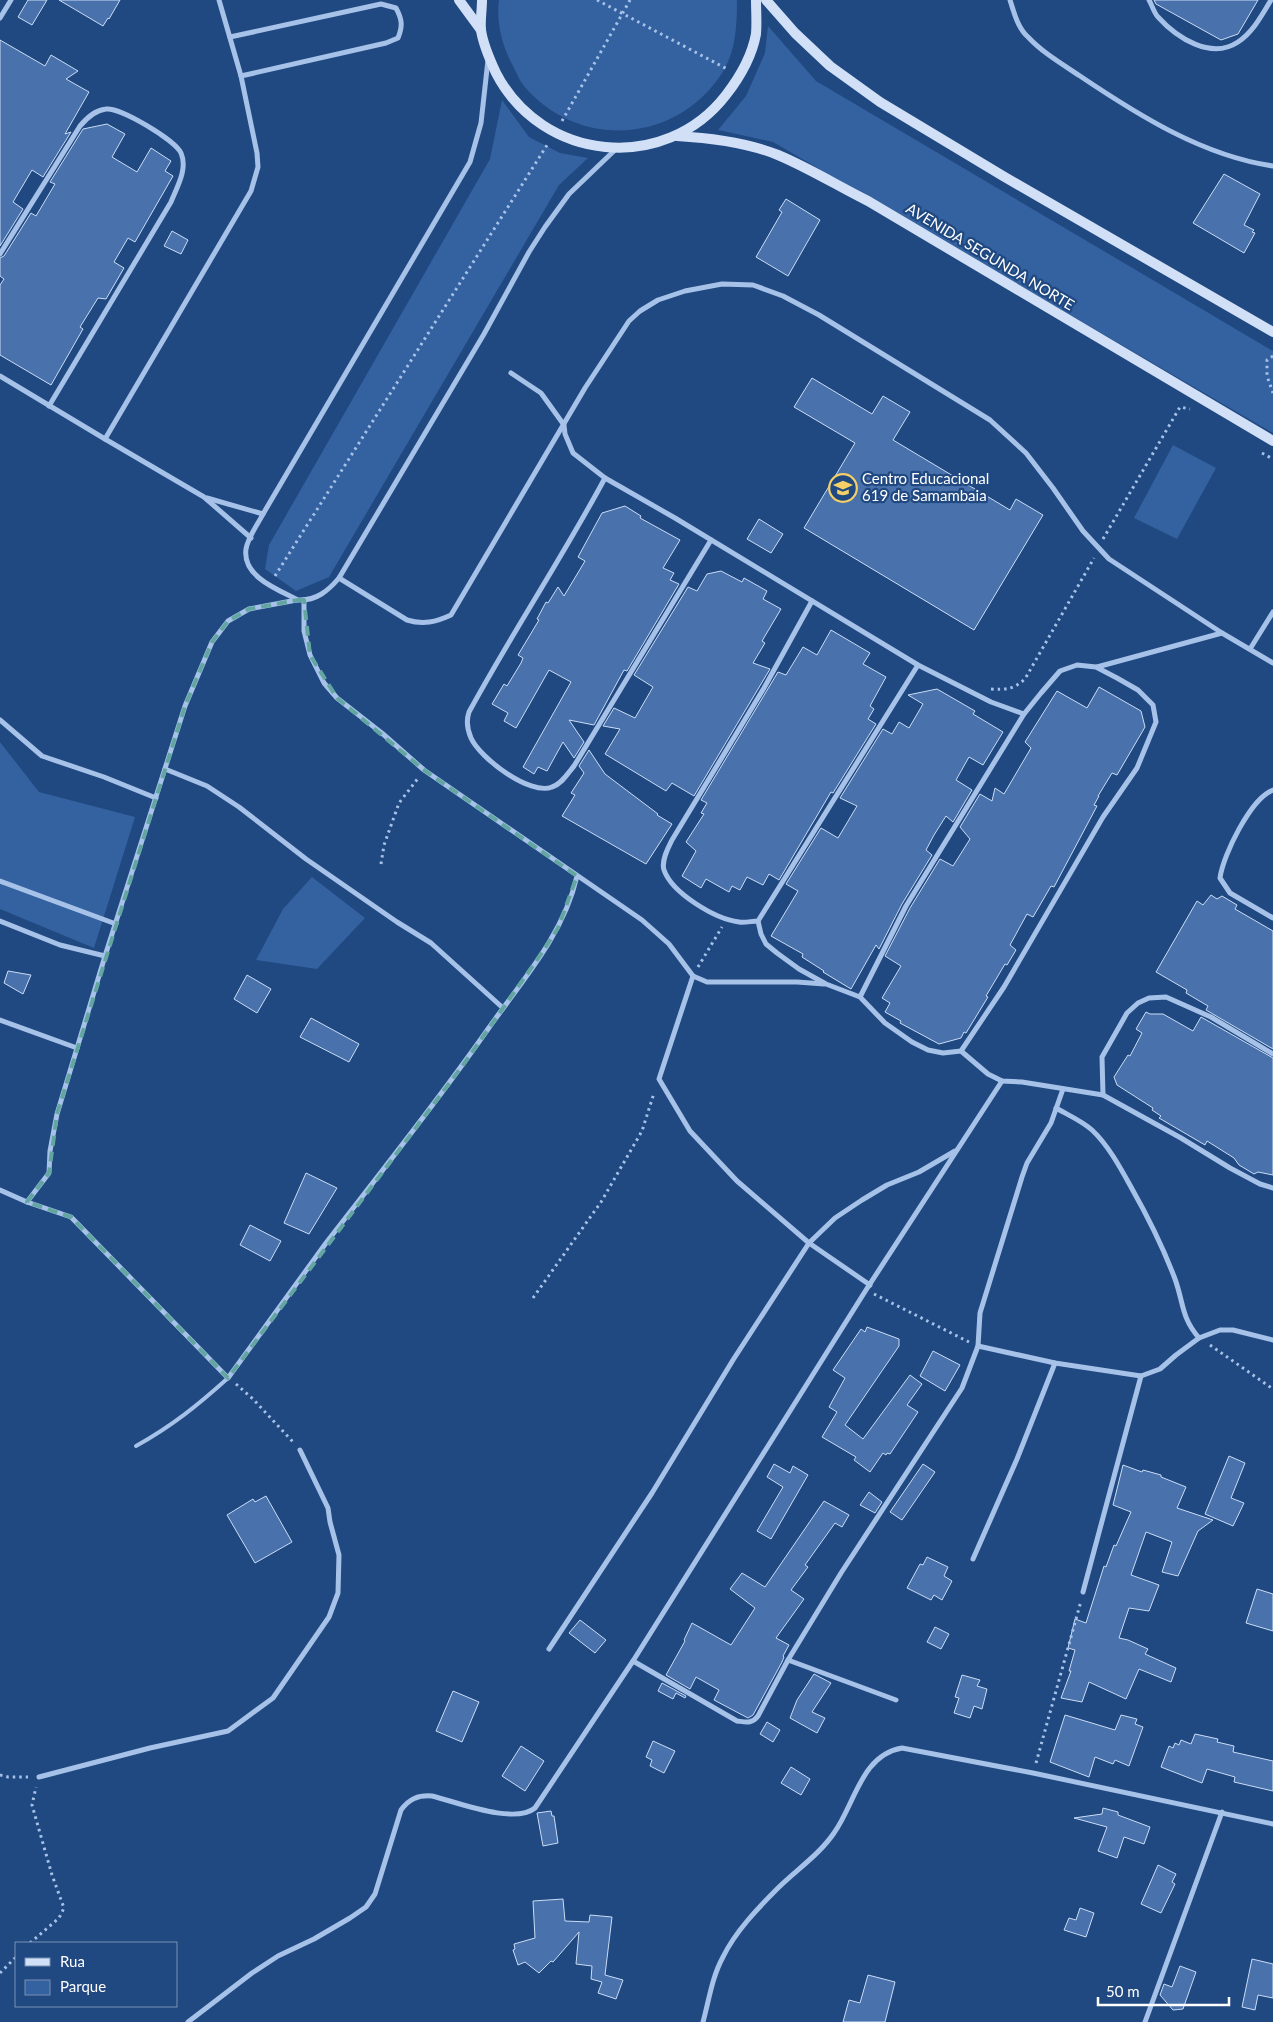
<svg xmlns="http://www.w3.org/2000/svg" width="1273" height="2022" font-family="Lato,sans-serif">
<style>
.green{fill:#34619f}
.building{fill:#4971ab;stroke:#caddf6}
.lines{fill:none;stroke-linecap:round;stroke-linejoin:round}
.path{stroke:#a6c2e8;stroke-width:3;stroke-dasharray:2.5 4;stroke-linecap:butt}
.lane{stroke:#a6c2e8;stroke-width:4}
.street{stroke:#a6c2e8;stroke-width:5}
.secondary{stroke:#d1e0f7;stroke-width:10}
.marked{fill:none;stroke:#63a6a1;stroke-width:4;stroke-dasharray:10 6;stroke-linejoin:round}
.labels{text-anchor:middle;stroke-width:4.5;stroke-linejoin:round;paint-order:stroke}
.street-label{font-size:15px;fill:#fff;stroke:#204881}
.poi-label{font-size:15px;fill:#fff;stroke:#204881;text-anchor:start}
</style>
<rect width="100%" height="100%" fill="#204881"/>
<g class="green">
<path d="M499,0H737C737,24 736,49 724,70C679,144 579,151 524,86C519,80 516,72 513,66C502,46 496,22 499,0Z"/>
<polygon points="768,26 816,81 1273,351 1273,433 773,142 718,130 746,96 765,53"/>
<polygon points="502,100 529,137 560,153 588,158 559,185 329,577 296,591 265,569 269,545 490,159"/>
<polygon points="1173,445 1216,468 1177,539 1134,518"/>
<polygon points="0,742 39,792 135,817 94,948 0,909"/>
<polygon points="312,877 365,918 317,969 256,960 283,909"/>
</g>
<g class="building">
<polygon points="28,0 47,0 32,25 18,17"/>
<polygon points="59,0 120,0 109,19 108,18 103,26"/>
<polygon points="1154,0 1258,0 1238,34 1221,40 1156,4"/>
<polygon points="0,40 45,66 51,55 78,71 66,79 89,92 65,134 71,132 43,177 32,170 13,202 23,209 0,246"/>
<polygon points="107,124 125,134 112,157 137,172 151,148 171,161 165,171 173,176 135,242 128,238 114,262 124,268 106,299 98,298 80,327 83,329 51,385 0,355 0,285 4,279 0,276 0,258 4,256 31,213 36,216 55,184 50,182 83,129"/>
<polygon points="1224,174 1260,194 1244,225 1254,230 1252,232 1255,233 1244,253 1193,223"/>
<polygon points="786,199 820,220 788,276 756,257 782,212 779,210"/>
<polygon points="172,231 188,240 181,254 164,246"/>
<polygon points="812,378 872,414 883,396 910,412 893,440 1010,510 1016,499 1043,515 974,630 804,528 855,443 794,407"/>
<polygon points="625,506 641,516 640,518 680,540 663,568 674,573 670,580 679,584 627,671 624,670 594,725 569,720 584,742 574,758 563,742 547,771 538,767 534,774 523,767 571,682 549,670 516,728 504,721 508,713 492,704 504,684 507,686 521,663 523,658 518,655 539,620 537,619 546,602 548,603 558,587 564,596 585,561 578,557 602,513"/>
<polygon points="759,519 783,534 771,553 747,539"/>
<polygon points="721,571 742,582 744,578 767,591 763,599 781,609 762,641 765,643 753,663 770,669 694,796 672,783 666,791 605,754 620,729 603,726 614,708 635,718 653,687 634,675 688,587 697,591 707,574"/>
<polygon points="831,630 870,653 863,664 886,677 870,706 874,709 868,719 876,724 833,793 831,792 779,880 769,874 763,885 747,877 740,890 732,886 729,892 706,879 701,888 682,876 696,851 686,842 704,814 701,813 707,803 701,800 778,672 786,675 803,647 817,655"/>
<polygon points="1099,687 1141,711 1145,727 1117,775 1112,773 1098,796 1099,796 1094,805 1097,806 1054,887 1051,886 1033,917 1027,914 1010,945 1016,950 1007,965 1005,964 986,996 988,997 966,1033 964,1032 961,1038 939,1044 900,1023 901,1021 885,1012 890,1003 882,998 901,966 885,956 910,908 940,859 953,866 970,839 960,827 980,794 992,801 995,788 1004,794 1031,748 1025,742 1057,691 1087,708"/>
<polygon points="937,689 975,711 973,714 1003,732 983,765 969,757 956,780 972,790 953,822 946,816 934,835 926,850 932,855 902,904 879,949 876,945 851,989 823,972 824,971 802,957 803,954 771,936 798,891 786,884 821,828 838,838 857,806 840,798 883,729 892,734 899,722 909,728 923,704 908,695"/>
<polygon points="589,750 605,774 658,814 657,815 672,824 646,864 562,816 575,795 571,793 584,773 579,766"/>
<polygon points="1211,895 1217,899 1222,896 1237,905 1235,909 1273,931 1273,1049 1206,1010 1208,1006 1186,993 1187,990 1156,972 1197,901 1203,905"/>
<polygon points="8,971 31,975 23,994 4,983"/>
<polygon points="247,975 271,989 257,1013 234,999"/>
<polygon points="1146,1012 1150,1014 1163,1014 1193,1031 1201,1017 1273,1058 1273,1175 1258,1172 1254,1174 1239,1165 1234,1158 1207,1141 1205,1145 1159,1118 1161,1116 1152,1110 1153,1108 1117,1085 1114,1077 1128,1055 1130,1056 1142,1033 1136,1029"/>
<polygon points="311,1018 359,1044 349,1062 300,1037"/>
<polygon points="306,1173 337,1188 309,1234 284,1223"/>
<polygon points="250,1225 281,1241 270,1261 240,1245"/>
<polygon points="867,1327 899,1339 899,1346 845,1425 863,1439 910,1375 922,1384 907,1405 918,1412 890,1454 887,1453 886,1455 883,1453 870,1472 854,1460 856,1457 822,1437 837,1412 829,1407 845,1378 833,1370 861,1329 865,1332"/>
<polygon points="933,1351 960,1365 945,1391 920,1376"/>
<polygon points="1229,1456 1245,1463 1231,1498 1244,1503 1233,1526 1205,1514"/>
<polygon points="774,1464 790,1473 793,1466 808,1475 771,1539 757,1531 783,1487 767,1477"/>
<polygon points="923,1464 935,1472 902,1520 890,1512"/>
<polygon points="1123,1465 1142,1472 1143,1470 1161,1475 1161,1477 1186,1487 1177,1508 1213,1520 1198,1531 1178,1576 1162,1572 1172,1542 1146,1532 1131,1575 1159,1585 1149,1611 1129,1608 1119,1638 1128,1640 1148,1649 1145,1654 1176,1668 1171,1682 1139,1669 1126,1699 1089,1682 1082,1702 1061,1698 1071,1671 1069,1671 1075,1650 1068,1648 1075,1619 1086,1623 1104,1566 1106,1567 1114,1545 1116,1546 1131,1512 1113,1505"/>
<polygon points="869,1492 882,1502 875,1513 860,1505"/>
<polygon points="266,1496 292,1542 255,1563 227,1515 253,1499 255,1502"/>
<polygon points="824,1501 849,1515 842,1527 835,1523 805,1565 808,1567 791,1590 804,1599 776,1638 789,1645 783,1656 784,1657 782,1662 753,1715 748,1718 714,1700 719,1690 696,1677 690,1689 666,1675 685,1641 684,1640 692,1623 731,1645 755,1608 730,1589 742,1573 765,1587"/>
<polygon points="927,1557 948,1567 944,1576 952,1581 942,1600 934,1595 931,1600 907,1588 920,1564 923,1565"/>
<polygon points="1257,1589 1273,1594 1273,1631 1246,1623"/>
<polygon points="580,1620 606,1640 595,1653 569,1633"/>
<polygon points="935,1627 949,1634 941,1649 927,1642"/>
<polygon points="814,1674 831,1683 812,1712 825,1718 817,1733 790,1718 797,1700"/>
<polygon points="962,1675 980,1680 977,1686 987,1689 982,1709 974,1706 970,1718 954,1713 959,1698 955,1697"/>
<polygon points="662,1683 686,1696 685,1698 676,1693 673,1699 658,1691"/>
<polygon points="453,1691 479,1702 462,1742 436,1731"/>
<polygon points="1065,1715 1115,1730 1121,1715 1137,1719 1135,1724 1143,1727 1129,1766 1115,1760 1113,1764 1095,1757 1089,1777 1050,1762"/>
<polygon points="767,1722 780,1730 773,1742 760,1734"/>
<polygon points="1195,1734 1218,1739 1217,1742 1234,1746 1233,1752 1273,1761 1273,1791 1234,1782 1235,1777 1207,1769 1202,1783 1161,1767 1169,1746 1173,1748 1175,1743 1179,1745 1181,1740 1191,1744"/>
<polygon points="653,1741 675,1751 664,1773 650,1766 652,1760 646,1757"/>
<polygon points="521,1746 544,1761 525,1791 502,1776"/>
<polygon points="791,1767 810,1779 801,1795 781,1783"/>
<polygon points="1103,1808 1118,1812 1118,1815 1150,1827 1144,1844 1124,1837 1117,1858 1098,1851 1107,1827 1074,1818 1102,1814"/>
<polygon points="551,1811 552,1816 554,1816 558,1843 543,1846 537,1813"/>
<polygon points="1158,1865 1176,1874 1172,1882 1175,1884 1161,1913 1141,1904"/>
<polygon points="563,1899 565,1921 589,1922 590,1915 612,1917 605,1975 623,1980 616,1999 598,1993 602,1982 591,1979 592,1966 576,1964 579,1932 553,1962 551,1961 539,1973 525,1962 518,1965 513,1950 515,1949 514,1944 535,1938 533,1901"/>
<polygon points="1080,1908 1094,1913 1086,1937 1064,1930 1069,1918 1076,1920"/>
<polygon points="1252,1959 1273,1964 1273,1998 1258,1995 1255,2010 1242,2007"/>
<polygon points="1180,1966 1196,1972 1183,2009 1173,2010 1160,1995 1164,1984 1172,1987"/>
<polygon points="868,1975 895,1982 885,2022 843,2022 849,2000 860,2003"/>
</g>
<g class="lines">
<g class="path">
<polyline points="597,0 729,70"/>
<polyline points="562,121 630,0"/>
<polyline points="1273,356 1267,360 1267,376 1273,393"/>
<polyline points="1262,453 1273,459"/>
<polyline points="1103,539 1180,407 1190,409"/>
<polyline points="275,576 549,142"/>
<path d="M991,689C1006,690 1014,689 1025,679L1094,558"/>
<polyline points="381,864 384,845 399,803 419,777"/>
<polyline points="698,967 722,927"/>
<polyline points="874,1294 969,1342"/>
<polyline points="533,1298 601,1202 642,1131 654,1093"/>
<polyline points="1210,1345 1273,1389"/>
<polyline points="236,1384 253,1399 293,1442"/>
<polyline points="1036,1763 1081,1601"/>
<polyline points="0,1775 8,1777 28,1777"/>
<polyline points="30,1943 59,1918 64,1908 52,1875 32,1805 36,1787"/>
<polyline points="0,1973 16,1957"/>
</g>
<path class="lane" d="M136,1446C172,1426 198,1405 228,1378"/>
<g class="street">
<polyline points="219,0 241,76 257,153 258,167 251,191 105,439 204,497 251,538"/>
<path d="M1010,0C1014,13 1018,28 1028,37C1043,53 1062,64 1080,76C1138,115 1203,156 1273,166"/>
<path d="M1149,0C1152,5 1154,13 1158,17C1177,38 1211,60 1238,42C1253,32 1262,15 1271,0"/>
<polyline points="0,18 11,0"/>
<path d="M230,37L381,4L396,8C402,19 403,26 398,38L386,43L241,76"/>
<path d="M488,60L481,123L470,162L263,514C258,524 248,537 246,549C242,577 279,590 298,600C316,601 328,591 339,578L484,334L529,252L545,227L569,194L617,148"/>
<path d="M0,254L80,126C87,118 95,110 106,109C120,107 175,140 181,153C188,169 177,187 171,202L49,406"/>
<polyline points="511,373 541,393 564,425 565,434 573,453 605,478 675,518 918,665 991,702 1024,714"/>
<polyline points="0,376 105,439"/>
<path d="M605,478C562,558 512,633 469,712C466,721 467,729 471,738C480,758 530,796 552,787C562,784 568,773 574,766L711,540"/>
<polyline points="207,498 263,514"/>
<path d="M339,578L407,620C423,625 436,622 451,615L585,388L629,321L640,311L658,300L685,291L722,284L753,285L783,296L819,315L990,420L1026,453L1053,488L1083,531L1109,559L1222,633L1273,663"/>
<polyline points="304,600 304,631 310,655 324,683 337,698 383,734 424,770 642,920 669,944 693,976 707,982 797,982 824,984"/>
<path d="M812,601L764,688L672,840C668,848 661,861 664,870C672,893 715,919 739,922C745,923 752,921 758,921L918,665"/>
<polyline points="1250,649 1273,612"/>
<polyline points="1097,667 1222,633"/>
<polyline points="0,720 42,756 104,777 156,798"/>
<polyline points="165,769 207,786 239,807 306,859 397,922 431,943 503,1008"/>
<path d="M1273,790C1251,798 1223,855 1220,878L1230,893L1273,918"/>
<polyline points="0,881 116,924"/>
<polyline points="0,921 60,945 105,956"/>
<polyline points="758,921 761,934 766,944 777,953 799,969 826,984 860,997 885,1023 912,1042 928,1050 943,1053 961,1051 1004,987 1103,817 1137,768 1156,722 1153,705 1138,690 1117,678 1096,667 1077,665 1060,671 1041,693 1024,714 906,906 860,997"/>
<polyline points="693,976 659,1079 690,1131 737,1181 809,1243 870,1285"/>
<polyline points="0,1020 77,1048"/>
<polyline points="961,1051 988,1074 1002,1081 1022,1082 1103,1095 1181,1138 1230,1168 1260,1184 1273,1188"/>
<polyline points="1103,1095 1102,1057 1127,1013 1138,1003 1149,998 1166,997 1211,1017 1273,1054"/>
<path d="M1056,1108C1068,1115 1082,1121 1092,1130C1108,1145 1120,1167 1131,1187C1148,1217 1163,1247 1175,1279C1184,1304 1181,1317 1199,1338L1220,1330H1233L1273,1340"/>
<path d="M0,1190L27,1202L71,1217L228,1378C261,1333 293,1288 326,1243C381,1172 437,1102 488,1029C522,981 564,934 577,876"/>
<polyline points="27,1202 49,1173 50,1151 57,1114 105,956 185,706 212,642 228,621 249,609 297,600"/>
<polyline points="978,1346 1055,1363 1141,1376 1160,1369 1176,1355 1199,1338"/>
<polyline points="973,1559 1017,1459 1055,1363"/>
<polyline points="1083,1592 1141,1376"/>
<polyline points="549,1649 652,1493 733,1360 809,1243 835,1218 862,1200 887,1185 919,1172 955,1151"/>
<polyline points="788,1660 896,1700"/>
<path d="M633,1661L737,1721C746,1722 752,1724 758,1716L788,1660L841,1573L962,1388L978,1346L980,1313L1022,1177L1027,1163L1051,1123L1063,1089"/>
<polyline points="39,1777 150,1748 228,1731 273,1698 329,1617 338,1593 339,1555 330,1522 328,1508 300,1450"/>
<path d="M188,2022L252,1973L278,1956L314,1939L350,1918L366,1907L375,1894L401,1810C409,1799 418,1795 432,1796C457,1802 514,1825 535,1808L633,1661L866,1290L1002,1081"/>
<path d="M703,2022C709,2000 712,1977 723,1957C735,1932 758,1908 777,1889C796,1870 819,1855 834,1833C855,1804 861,1755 902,1748L1033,1773L1273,1824"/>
<polyline points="1145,2022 1222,1812"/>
</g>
<g class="secondary">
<polyline points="459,0 481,30"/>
<path d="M482,0C482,10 480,21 481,30C483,45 490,60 496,73C542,162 665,174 726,95C740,77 752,56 756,34C757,23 756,11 756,0"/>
<polyline points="766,0 795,33 830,66 880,102 1003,176 1273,332"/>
<path d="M677,136C711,138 746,142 778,155C809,168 838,186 868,201L1273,441"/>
</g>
</g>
<path class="marked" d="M298,600H304L310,655L337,698L424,770L577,876L558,928L539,957L463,1065L228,1378L71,1217L27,1202L49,1173L57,1114L185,706L212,642L228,621L249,609Z"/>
<defs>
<symbol id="school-ring" viewBox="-11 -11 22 22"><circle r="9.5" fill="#204881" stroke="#f6d066" stroke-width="1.5"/><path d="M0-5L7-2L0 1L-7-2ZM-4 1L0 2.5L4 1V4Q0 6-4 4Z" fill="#f6d066"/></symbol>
</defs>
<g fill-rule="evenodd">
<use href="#school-ring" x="827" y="472" width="32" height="32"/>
</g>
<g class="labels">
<g class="street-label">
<text transform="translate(990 257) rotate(31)" y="5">AVENIDA SEGUNDA NORTE</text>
</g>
<g class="poi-label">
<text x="862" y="484">Centro Educacional<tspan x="862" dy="17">619 de Samambaia</tspan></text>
</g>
</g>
<rect x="15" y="1942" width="162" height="65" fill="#204881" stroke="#7991b3"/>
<rect x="25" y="1958" width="25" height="8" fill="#d1e0f7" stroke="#7991b3"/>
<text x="60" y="1967" font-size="15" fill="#ffffff">Rua</text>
<rect x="25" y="1980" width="25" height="15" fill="#34619f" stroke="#7991b3"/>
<text x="60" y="1992" font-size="15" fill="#ffffff">Parque</text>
<path d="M1098 1997v8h131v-8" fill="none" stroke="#ffffff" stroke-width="2.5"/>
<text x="1106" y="1997" font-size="15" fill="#ffffff" stroke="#204881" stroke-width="4" paint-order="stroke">50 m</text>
</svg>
